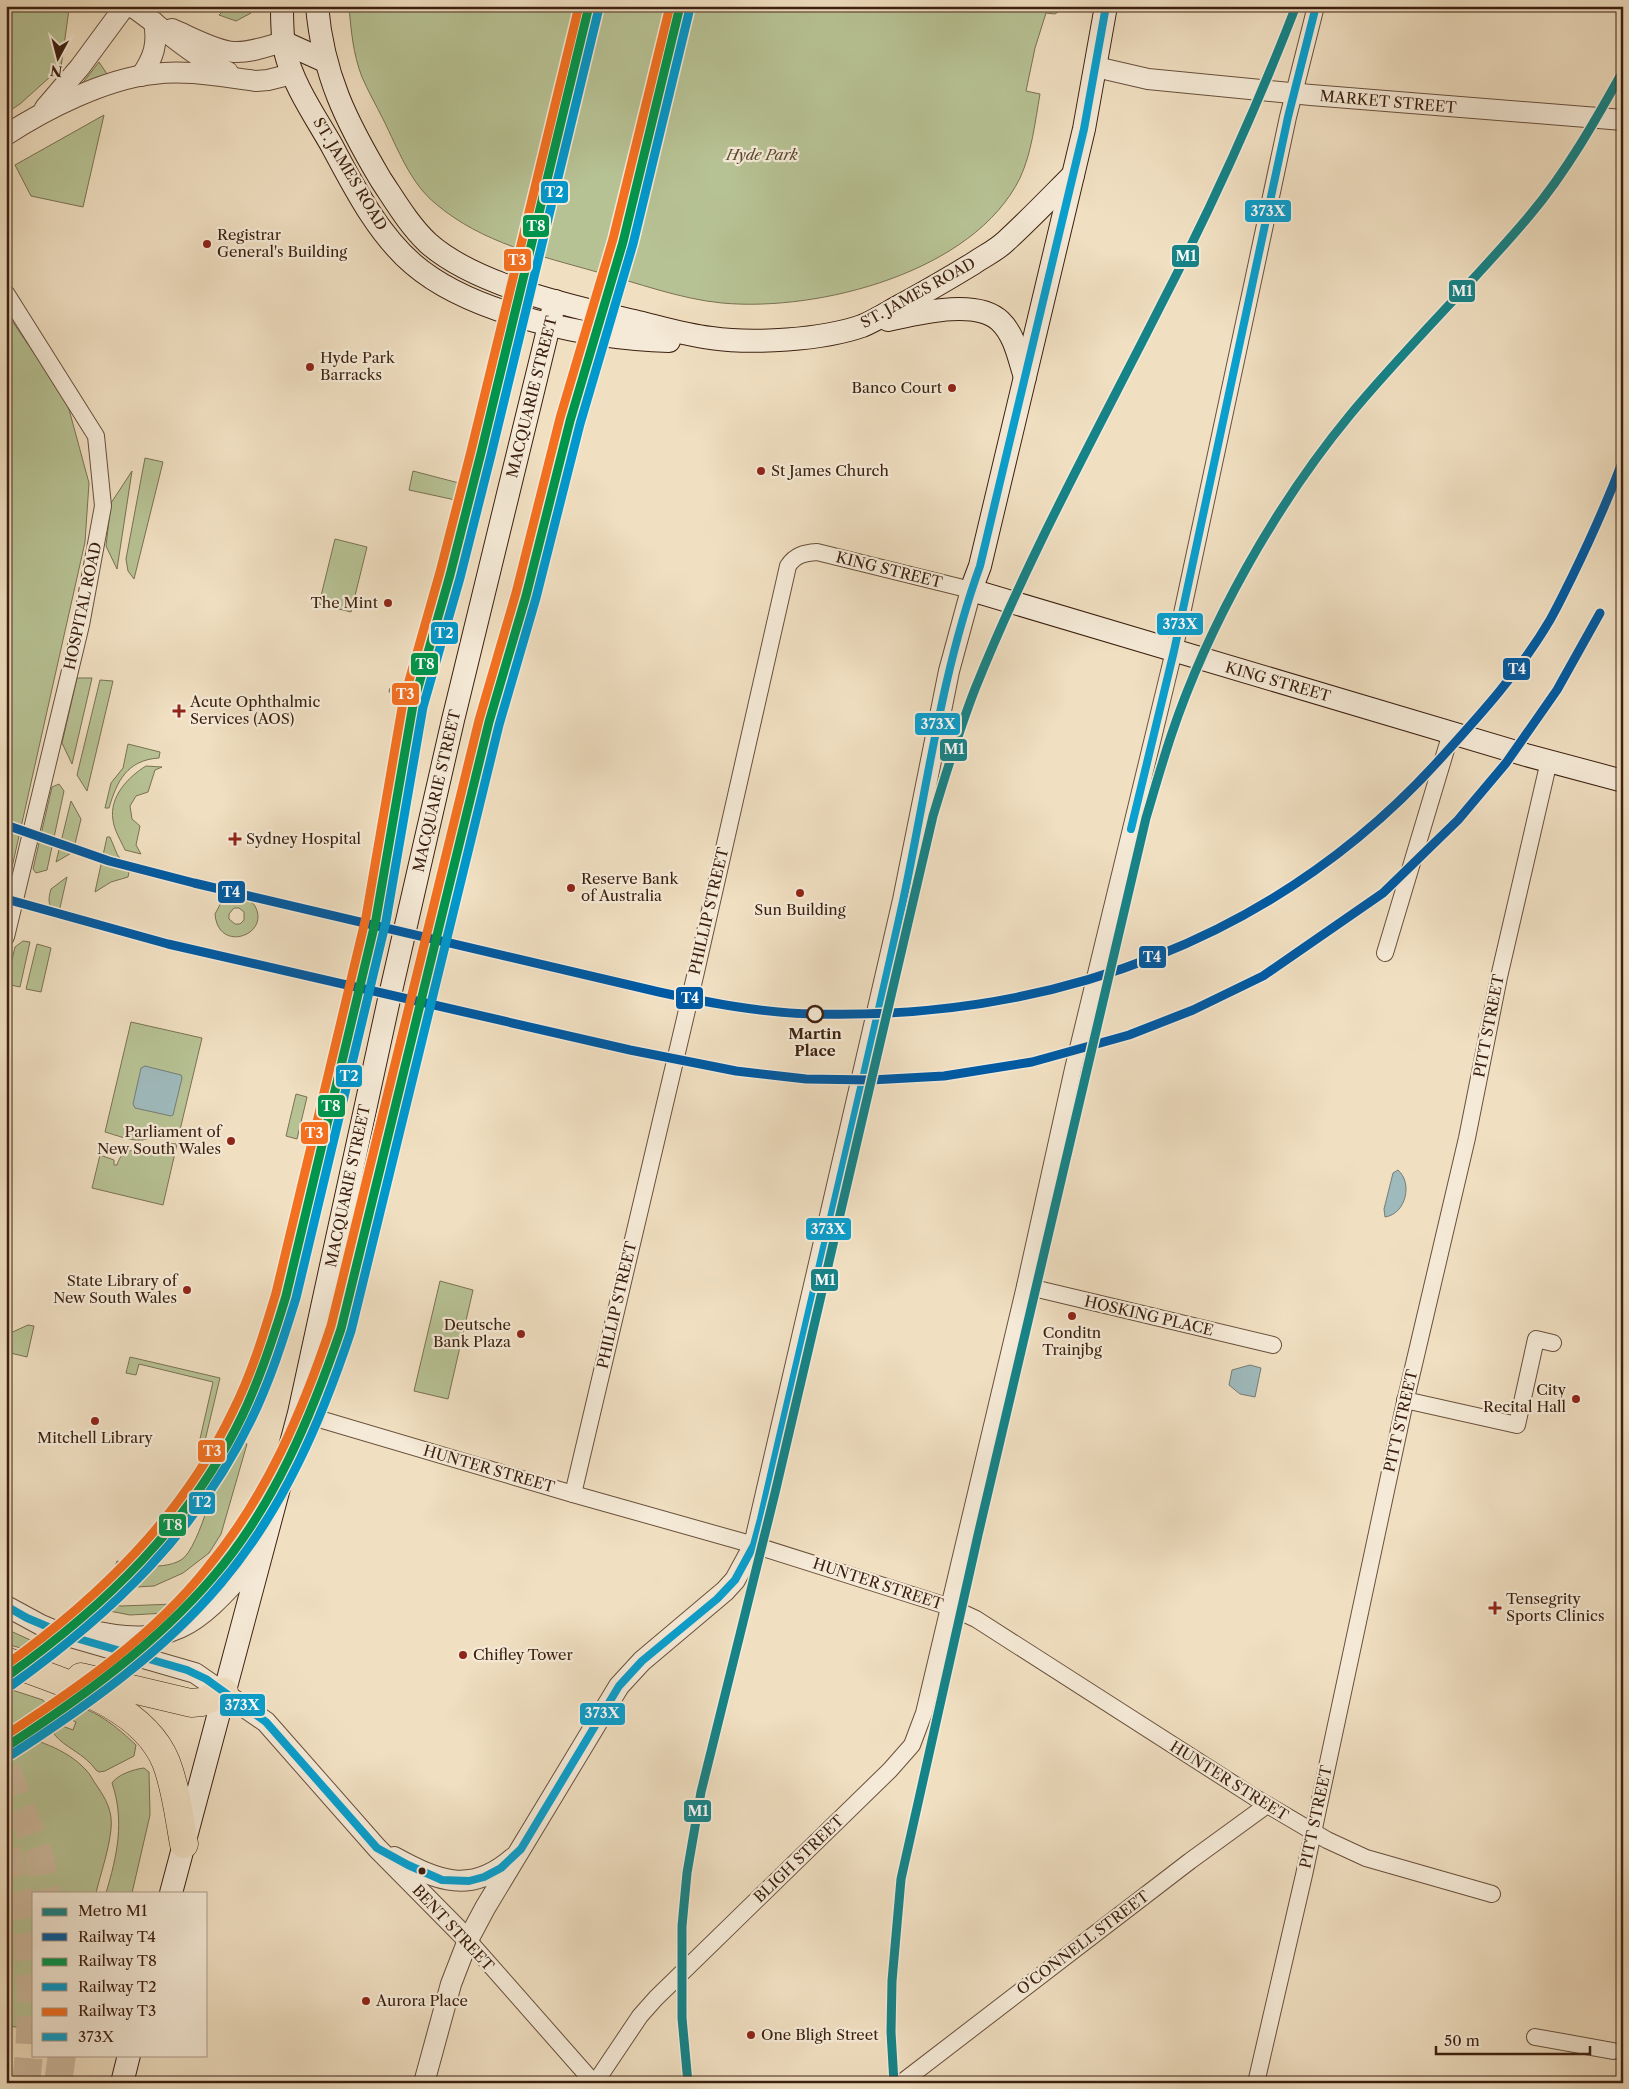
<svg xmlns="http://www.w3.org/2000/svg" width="1629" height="2089" font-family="'Libre Caslon Text',serif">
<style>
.green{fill:#b7c294;stroke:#7a7152;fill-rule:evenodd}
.water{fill:#9ebabc;stroke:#777c77}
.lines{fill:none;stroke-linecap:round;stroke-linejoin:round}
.motorway-tunnel{stroke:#ccb99e;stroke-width:28;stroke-dasharray:28 14;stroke-linecap:butt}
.minor-casing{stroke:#69503c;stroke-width:18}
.tertiary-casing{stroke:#69503c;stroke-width:22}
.secondary-casing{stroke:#3c2010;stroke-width:24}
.motorway-casing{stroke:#3c2010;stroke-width:29}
.minor{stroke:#f5ead7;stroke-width:16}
.tertiary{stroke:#f5ead7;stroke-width:20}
.secondary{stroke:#f5ead7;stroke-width:22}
.motorway{stroke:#f0dfc1;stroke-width:28}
.bus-1-casing{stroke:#f5ead7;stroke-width:11}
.bus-1{stroke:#099fce;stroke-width:8}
.rail-1-casing{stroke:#f5ead7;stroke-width:12}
.rail-2-casing{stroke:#f5ead7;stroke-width:12}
.rail-3-casing{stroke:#f5ead7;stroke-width:12}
.rail-4-casing{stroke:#f5ead7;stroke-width:12}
.rail-1{stroke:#005aa3;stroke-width:9}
.rail-2{stroke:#00954c;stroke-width:9}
.rail-3{stroke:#0098cd;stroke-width:9}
.rail-4{stroke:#f37021;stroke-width:9}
.metro-1-casing{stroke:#f5ead7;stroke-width:12}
.metro-1{stroke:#168388;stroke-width:9}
.poi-dot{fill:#8f2418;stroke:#f5ead7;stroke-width:2}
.stop-dot{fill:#f5ead7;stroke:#3c2010;stroke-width:2.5}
.bus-dot{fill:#3c2010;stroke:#f5ead7;stroke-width:2}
.labels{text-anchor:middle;stroke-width:4.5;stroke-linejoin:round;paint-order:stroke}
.street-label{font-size:15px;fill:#3c2010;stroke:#f5ead7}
.park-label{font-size:15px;font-style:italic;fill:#5b4831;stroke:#f5ead7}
.poi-label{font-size:15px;fill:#3c2010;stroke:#f5ead7;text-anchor:start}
.stop-label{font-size:15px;font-weight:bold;fill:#3c2010;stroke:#f5ead7}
.line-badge{stroke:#f5ead7;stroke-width:2}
.badge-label{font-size:14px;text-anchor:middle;font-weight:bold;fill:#fff}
</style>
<rect width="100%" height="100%" fill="#f0dfc1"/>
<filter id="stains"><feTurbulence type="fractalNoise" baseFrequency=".004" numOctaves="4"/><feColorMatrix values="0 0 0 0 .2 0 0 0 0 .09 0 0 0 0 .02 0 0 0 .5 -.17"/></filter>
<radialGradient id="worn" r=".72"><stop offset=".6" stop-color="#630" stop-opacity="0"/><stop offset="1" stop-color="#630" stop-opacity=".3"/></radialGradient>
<g class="green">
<polygon points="6,6 65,6 69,9 61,67 20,104 6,113"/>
<polygon points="228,6 255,6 251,13 236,21 219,15"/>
<path d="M349,6H1062L1061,10L1055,14L1046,13L1035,48L1026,91L1040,94C1035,122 1032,152 1020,178C974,272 819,312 722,303C680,299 638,283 597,272C541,256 482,243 436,204C410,183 398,149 383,119C376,105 368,91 362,77C353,54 351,30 349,6Z"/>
<polygon points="99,62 109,77 81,85"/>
<polygon points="104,115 83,207 31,196 15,165"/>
<polygon points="6,312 67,402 89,483 85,542 6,894"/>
<polygon points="145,458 163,462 134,579 128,571 126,559"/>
<polygon points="132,471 117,569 106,546 111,503"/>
<polygon points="413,471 478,488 474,504 409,490"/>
<path d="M447,526L468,530L462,553C450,550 444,538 447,526Z"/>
<polygon points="335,539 367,547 351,612 319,604"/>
<path d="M454,571L458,572L436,662L434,661C413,632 431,593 454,571Z"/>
<polygon points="77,678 92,678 72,764 62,743"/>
<polygon points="100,680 113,681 87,791 77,775"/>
<polygon points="425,680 432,681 427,701 389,692 390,688 400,688"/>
<path d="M128,744L160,752L159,758C127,760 117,781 109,808H105L111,783L123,768Z"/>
<path d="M146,766L162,767L155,770L148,792L136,796L130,806L132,819L140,826L136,845L141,854L125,850C121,841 114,830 113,820C109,797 128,777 146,766Z"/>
<polygon points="59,784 64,791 47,870 36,873 33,869 52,787"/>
<polygon points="71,801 81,819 73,852 56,862"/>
<polygon points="107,837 110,837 117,854 129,872 128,877 111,882 95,892"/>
<path d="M67,877L59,912C47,908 48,900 51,889Z"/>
<path d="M235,896C243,896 250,899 255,906C271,935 218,954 215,914L222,901ZM234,908H239L244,912V920L240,924H235L229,919V914Z"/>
<polygon points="23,941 30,942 20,987 6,984 15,947"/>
<polygon points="37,944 51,948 41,992 26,989"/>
<path d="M131,1022L202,1038L180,1130C164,1126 157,1138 142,1140C130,1141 116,1135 105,1132Z"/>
<polygon points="296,1094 307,1097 297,1139 286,1136"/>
<path d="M163,1143L177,1144L163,1205L92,1188L100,1155L114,1160V1165H117C124,1144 133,1153 149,1150C154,1149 159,1146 163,1143Z"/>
<polygon points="440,1281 473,1290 448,1399 414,1391"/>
<polygon points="28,1325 34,1326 27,1357 6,1352 6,1335"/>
<polygon points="130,1357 220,1378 202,1453 197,1452 213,1382 139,1364 136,1375 126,1373"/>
<path d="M228,1439L247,1444L221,1534L209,1553L183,1573L154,1586L136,1587L112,1579L117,1561L125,1563L126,1573L137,1575L142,1572L143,1566C155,1567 171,1566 181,1560C200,1549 220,1463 228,1439Z"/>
<path d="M230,1538L242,1541C233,1565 221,1583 205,1603L189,1588C205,1575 224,1559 230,1538Z"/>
<polygon points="90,1601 121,1606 175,1604 184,1612 188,1618 179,1619 166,1613 130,1615 94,1608 86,1610 82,1616 77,1614 81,1605"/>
<polygon points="6,1629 37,1643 38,1649 32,1651 6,1644"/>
<path d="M6,1688L43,1700C50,1708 43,1723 38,1730L33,1731L7,1722Z"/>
<path d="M67,1706C92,1705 119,1729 136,1745L134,1756L105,1771L99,1772L96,1770C84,1753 65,1748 54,1734L57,1724L73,1730L76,1722L61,1715L63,1708Z"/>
<path d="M8,1731C35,1740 66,1748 86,1770C91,1775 93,1781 97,1786C106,1799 113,1812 111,1829C109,1850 101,1872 96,1893H34V2031L6,2025Z"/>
<path d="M144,1768L149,1772L150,1815L132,1893H106C117,1856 125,1821 112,1783C117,1775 134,1769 144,1768Z"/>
</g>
<g class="water">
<polygon points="145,1066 181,1075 182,1078 173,1115 171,1116 135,1108 133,1104 141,1068"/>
<path d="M1398,1170C1413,1183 1406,1214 1385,1217L1384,1209L1393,1173Z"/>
<polygon points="1250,1365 1261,1368 1255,1397 1240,1394 1229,1385 1232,1370"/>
</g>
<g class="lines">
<g class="motorway-tunnel">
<polyline points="6,1769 40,1858 47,1893"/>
<path d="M6,1851C33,1925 35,2005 26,2083"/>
<polyline points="58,2083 62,2055"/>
</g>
<defs>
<g id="minor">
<polyline points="6,293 96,436 103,506 81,625 6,937"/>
<polyline points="1385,953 1451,733"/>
<polyline points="1025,1286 1273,1345"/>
<polyline points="1405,1400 1517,1425 1536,1339 1553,1343"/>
<polyline points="299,1413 573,1494 754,1545 950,1607 976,1619 1254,1797 1327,1840 1366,1858 1492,1894"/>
<path d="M573,1494L696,972L788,566C795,555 804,553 817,552L971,590"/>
<polyline points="468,1940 594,2083"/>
<polyline points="1535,2037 1613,2051"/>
<polyline points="595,2083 640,2016 656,1998 890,1770 912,1745 924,1713 1025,1286 1073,1069 1174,651 1288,117 1316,6"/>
<polyline points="901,2083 1190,1861 1267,1805"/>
<polyline points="1256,2083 1304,1875 1403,1411 1467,1138 1499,977 1549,761"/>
</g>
<g id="tertiary">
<path d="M131,6C164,28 191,56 228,72"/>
<path d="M172,29C189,36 215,51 234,52C250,53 268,46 283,42"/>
<polyline points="1096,67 1148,79 1311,95 1623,120"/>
<path d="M141,76C154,57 158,44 154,22"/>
<polyline points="45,108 80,67 125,6"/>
<path d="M6,135C46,109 105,79 153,74C187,69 223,77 256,81L268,80L292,74"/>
<polyline points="6,1606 41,1625 67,1636 195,1673 266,1722 377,1848 468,1940"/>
<path d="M84,1629C180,1652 200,1620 260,1555"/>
<path d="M394,1857C438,1881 471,1895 513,1858"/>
<polyline points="424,2083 451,1984 468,1940 485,1908 619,1686 642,1661 725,1591 735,1580 754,1545 903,900 949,671 971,590"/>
</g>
<g id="secondary">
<path d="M282,6C282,21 282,37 285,51C293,85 315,116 332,146C354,187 377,233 413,264C472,315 593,339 669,341"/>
<path d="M317,6C323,75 346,121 381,180C395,201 409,225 428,243C475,285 573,307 634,321C659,327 685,335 711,338C753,344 822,340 862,326C877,320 891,310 905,303C929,290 951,277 974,263C984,256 997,250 1006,241C1029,220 1051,197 1073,175"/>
<polyline points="1106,6 1084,129 980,566 971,590 1526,755 1623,781"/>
<polyline points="283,42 325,61"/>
<path d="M888,320C916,314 976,298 1000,321C1015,335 1019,359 1025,377"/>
<polyline points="171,1893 299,1413 388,1004 453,720 555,301"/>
<polyline points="122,2083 129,2055"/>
</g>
<g id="motorway">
<path d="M6,1661C60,1682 142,1703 166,1762C176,1788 179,1817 184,1844"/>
<polyline points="81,1677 191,1703 202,1702 224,1692"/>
</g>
</defs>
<use href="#minor" class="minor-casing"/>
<use href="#tertiary" class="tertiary-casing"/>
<use href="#secondary" class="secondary-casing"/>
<use href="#motorway" class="motorway-casing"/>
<use href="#minor" class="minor"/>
<use href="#tertiary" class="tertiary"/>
<use href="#secondary" class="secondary"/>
<use href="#motorway" class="motorway"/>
<defs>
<g id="bus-1">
<polyline points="1131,829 1174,651 1288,117 1316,6"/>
<path d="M6,1606L27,1618L72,1637L187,1670L206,1679L266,1722L377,1848L408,1865L442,1880L469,1881L484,1877L501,1868L521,1849L619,1686L642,1661L717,1599L735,1580L754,1545L761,1519C808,1313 858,1107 903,901C927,789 941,674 980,566L1084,129L1106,6"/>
</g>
</defs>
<use href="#bus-1" class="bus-1-casing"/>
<use href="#bus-1" class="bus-1"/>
<defs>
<g id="rail-1">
<path d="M6,825L109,861L194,883L659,992C710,1003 763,1013 815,1014C1055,1020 1279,938 1441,758C1481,714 1520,671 1550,620C1558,606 1565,591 1572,577C1591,538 1608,500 1623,460"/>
<polyline points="6,899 168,944 630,1050 736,1071 806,1079 871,1080 944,1076 1032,1062 1129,1035 1193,1010 1263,976 1383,893 1458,820 1506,763 1557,690 1600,613"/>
</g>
<g id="rail-2">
<path d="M6,1677C104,1607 191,1524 243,1414C261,1376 274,1336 286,1296L376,919L413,705L450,575L481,453L589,6"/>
<path d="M6,1747C81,1698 155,1645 213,1577C274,1506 311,1417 341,1329L489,722L526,596L570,421L623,242L680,6"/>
</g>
<g id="rail-3">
<path d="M12,1685C112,1613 197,1532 251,1420C270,1381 283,1340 296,1298L386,921L423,707L460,578L491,455L599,8"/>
<path d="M11,1755C87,1706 163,1652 221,1583C283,1510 321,1421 351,1331L499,725L536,598L580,424L633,244L690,8"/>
</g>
<g id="rail-4">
<path d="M6,1665C100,1597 183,1516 233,1411C252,1373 264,1333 276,1293L366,917L403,702L440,572L471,451L579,6"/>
<path d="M6,1735C78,1688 153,1636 207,1568C266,1497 302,1413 331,1326L479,720L516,593L560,418L613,239L670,6"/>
</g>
</defs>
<use href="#rail-1" class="rail-1-casing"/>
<use href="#rail-2" class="rail-2-casing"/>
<use href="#rail-3" class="rail-3-casing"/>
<use href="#rail-4" class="rail-4-casing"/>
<use href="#rail-1" class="rail-1"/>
<use href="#rail-2" class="rail-2"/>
<use href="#rail-3" class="rail-3"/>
<use href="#rail-4" class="rail-4"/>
<defs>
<g id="metro-1">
<path d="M688,2083L682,2018V1926L687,1873L701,1792L775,1493L933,816C946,773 959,730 975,689C1029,554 1099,428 1164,299C1213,204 1257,107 1296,6"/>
<path d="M894,2083L891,2032L892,1981L901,1879L978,1535L1146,818C1154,791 1162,763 1171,736C1208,625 1275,506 1350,415C1407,346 1472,284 1530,215C1567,171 1595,121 1623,71"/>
</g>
</defs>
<use href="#metro-1" class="metro-1-casing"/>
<use href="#metro-1" class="metro-1"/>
</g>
<g class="poi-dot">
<circle cx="207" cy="244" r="5"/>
<circle cx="310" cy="367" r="5"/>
<circle cx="952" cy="388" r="5"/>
<circle cx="761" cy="471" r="5"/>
<circle cx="388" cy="603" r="5"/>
<path d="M176.5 703.5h5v5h5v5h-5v5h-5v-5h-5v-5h5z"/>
<path d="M232.5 831.5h5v5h5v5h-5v5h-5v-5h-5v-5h5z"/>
<circle cx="571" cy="888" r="5"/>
<circle cx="800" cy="893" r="5"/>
<circle cx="231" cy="1141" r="5"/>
<circle cx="187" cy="1290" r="5"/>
<circle cx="1072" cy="1316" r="5"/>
<circle cx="521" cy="1334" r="5"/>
<circle cx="1576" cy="1399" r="5"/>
<circle cx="95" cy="1421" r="5"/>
<path d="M1492.5 1600.5h5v5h5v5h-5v5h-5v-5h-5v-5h5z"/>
<circle cx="463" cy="1655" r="5"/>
<circle cx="366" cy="2001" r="5"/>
<circle cx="751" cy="2035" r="5"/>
</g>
<circle class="stop-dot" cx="815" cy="1014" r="8"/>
<circle class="bus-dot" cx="422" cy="1871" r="4.5"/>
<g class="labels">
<g class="street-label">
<text transform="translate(1388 102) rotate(5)" y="5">MARKET STREET</text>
<text transform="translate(350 174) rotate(59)" y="5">ST. JAMES ROAD</text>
<text transform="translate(918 293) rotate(-29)" y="5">ST. JAMES ROAD</text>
<text transform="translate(532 397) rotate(-76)" y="5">MACQUARIE STREET</text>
<text transform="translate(889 570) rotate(14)" y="5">KING STREET</text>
<text transform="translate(83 606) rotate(-78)" y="5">HOSPITAL ROAD</text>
<text transform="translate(1278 682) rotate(16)" y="5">KING STREET</text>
<text transform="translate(437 791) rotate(-77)" y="5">MACQUARIE STREET</text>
<text transform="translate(709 911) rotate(-77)" y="5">PHILLIP STREET</text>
<text transform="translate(1489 1026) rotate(-79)" y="5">PITT STREET</text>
<text transform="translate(348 1186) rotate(-78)" y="5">MACQUARIE STREET</text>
<text transform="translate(617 1305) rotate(-77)" y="5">PHILLIP STREET</text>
<text transform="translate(1149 1316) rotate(13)" y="5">HOSKING PLACE</text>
<text transform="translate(1401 1421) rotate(-77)" y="5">PITT STREET</text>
<text transform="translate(489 1469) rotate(16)" y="5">HUNTER STREET</text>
<text transform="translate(878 1584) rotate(18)" y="5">HUNTER STREET</text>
<text transform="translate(1229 1781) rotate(32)" y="5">HUNTER STREET</text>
<text transform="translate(1316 1817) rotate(-78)" y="5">PITT STREET</text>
<text transform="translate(799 1859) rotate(-44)" y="5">BLIGH STREET</text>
<text transform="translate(453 1928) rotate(47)" y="5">BENT STREET</text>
<text transform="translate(1083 1943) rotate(-37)" y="5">O'CONNELL STREET</text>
</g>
<g class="park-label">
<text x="762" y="160">Hyde Park</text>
</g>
<g class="poi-label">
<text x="217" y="240">Registrar<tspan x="217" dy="17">General's Building</tspan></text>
<text x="320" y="363">Hyde Park<tspan x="320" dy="17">Barracks</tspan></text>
<text x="942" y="393" text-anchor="end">Banco Court</text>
<text x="771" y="476">St James Church</text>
<text x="378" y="608" text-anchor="end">The Mint</text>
<text x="190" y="707">Acute Ophthalmic<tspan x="190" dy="17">Services (AOS)</tspan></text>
<text x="246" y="844">Sydney Hospital</text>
<text x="581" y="884">Reserve Bank<tspan x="581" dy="17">of Australia</tspan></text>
<text x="800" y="915" text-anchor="middle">Sun Building</text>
<text x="221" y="1137" text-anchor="end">Parliament of<tspan x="221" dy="17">New South Wales</tspan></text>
<text x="177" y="1286" text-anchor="end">State Library of<tspan x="177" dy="17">New South Wales</tspan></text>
<text x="511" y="1330" text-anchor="end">Deutsche<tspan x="511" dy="17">Bank Plaza</tspan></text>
<text x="1072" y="1338" text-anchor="middle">Conditn<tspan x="1072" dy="17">Trainjbg</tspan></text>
<text x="1566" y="1395" text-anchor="end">City<tspan x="1566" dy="17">Recital Hall</tspan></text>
<text x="95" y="1443" text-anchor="middle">Mitchell Library</text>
<text x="1506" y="1604">Tensegrity<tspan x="1506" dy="17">Sports Clinics</tspan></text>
<text x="473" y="1660">Chifley Tower</text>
<text x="376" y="2006">Aurora Place</text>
<text x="761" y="2040">One Bligh Street</text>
</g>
<g class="stop-label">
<text x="815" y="1039">Martin<tspan x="815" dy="17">Place</tspan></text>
</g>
</g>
<g class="line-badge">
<rect x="540" y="180" width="29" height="24" rx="5" fill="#0098cd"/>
<rect x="1244" y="199" width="48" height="24" rx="5" fill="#099fce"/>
<rect x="522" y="214" width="28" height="24" rx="5" fill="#00954c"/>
<rect x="1171" y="244" width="29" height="24" rx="5" fill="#168388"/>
<rect x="503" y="248" width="29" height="24" rx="5" fill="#f37021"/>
<rect x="1448" y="279" width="28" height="24" rx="5" fill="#168388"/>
<rect x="1156" y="612" width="48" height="24" rx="5" fill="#099fce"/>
<rect x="430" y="621" width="29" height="24" rx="5" fill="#0098cd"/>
<rect x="410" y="652" width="29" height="24" rx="5" fill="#00954c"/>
<rect x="1502" y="657" width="29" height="24" rx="5" fill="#005aa3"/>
<rect x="391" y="682" width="29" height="24" rx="5" fill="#f37021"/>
<rect x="914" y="712" width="47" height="24" rx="5" fill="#099fce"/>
<rect x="939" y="738" width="29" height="24" rx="5" fill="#168388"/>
<rect x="217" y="880" width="29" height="24" rx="5" fill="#005aa3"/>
<rect x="1138" y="945" width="29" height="24" rx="5" fill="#005aa3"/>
<rect x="675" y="986" width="29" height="24" rx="5" fill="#005aa3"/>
<rect x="335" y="1064" width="28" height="24" rx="5" fill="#0098cd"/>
<rect x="317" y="1094" width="29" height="24" rx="5" fill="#00954c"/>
<rect x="300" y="1121" width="29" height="24" rx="5" fill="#f37021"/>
<rect x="805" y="1217" width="47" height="24" rx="5" fill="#099fce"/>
<rect x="810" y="1268" width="29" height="24" rx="5" fill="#168388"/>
<rect x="197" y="1439" width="29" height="24" rx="5" fill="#f37021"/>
<rect x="188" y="1491" width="28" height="24" rx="5" fill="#0098cd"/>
<rect x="158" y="1513" width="29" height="24" rx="5" fill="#00954c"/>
<rect x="219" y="1693" width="47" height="24" rx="5" fill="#099fce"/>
<rect x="579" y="1702" width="47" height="24" rx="5" fill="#099fce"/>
<rect x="683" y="1799" width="29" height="24" rx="5" fill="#168388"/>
</g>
<g class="badge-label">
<text x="554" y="197">T2</text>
<text x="1268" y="216">373X</text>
<text x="536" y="231">T8</text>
<text x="1186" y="261">M1</text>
<text x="517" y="265">T3</text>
<text x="1462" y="296">M1</text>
<text x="1180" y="629">373X</text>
<text x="444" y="638">T2</text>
<text x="425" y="669">T8</text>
<text x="1517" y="674">T4</text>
<text x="405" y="699">T3</text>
<text x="938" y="729">373X</text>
<text x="954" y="754">M1</text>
<text x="231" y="897">T4</text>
<text x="1152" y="962">T4</text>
<text x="690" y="1003">T4</text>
<text x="349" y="1081">T2</text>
<text x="331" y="1111">T8</text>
<text x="314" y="1138">T3</text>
<text x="828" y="1234">373X</text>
<text x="825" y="1285">M1</text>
<text x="212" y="1456">T3</text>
<text x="202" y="1507">T2</text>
<text x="173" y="1530">T8</text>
<text x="242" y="1710">373X</text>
<text x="602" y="1718">373X</text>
<text x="698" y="1816">M1</text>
</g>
<rect width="1629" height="2089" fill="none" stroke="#f0dfc1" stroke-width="25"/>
<rect x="8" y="8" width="1614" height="2074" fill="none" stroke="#3c2010" stroke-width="2.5"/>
<rect x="12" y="12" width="1604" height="2064" fill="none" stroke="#3c2010"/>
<rect x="32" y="1892" width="175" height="165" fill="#f5ead7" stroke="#ab9987"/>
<rect x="42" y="1908" width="25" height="8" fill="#168388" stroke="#ab9987"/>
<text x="78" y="1916" font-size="15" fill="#3c2010">Metro M1</text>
<rect x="42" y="1933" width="25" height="8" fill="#005aa3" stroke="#ab9987"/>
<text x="78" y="1942" font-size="15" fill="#3c2010">Railway T4</text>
<rect x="42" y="1958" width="25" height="8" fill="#00954c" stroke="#ab9987"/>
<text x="78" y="1966" font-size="15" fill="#3c2010">Railway T8</text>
<rect x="42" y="1983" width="25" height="8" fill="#0098cd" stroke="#ab9987"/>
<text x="78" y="1992" font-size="15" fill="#3c2010">Railway T2</text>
<rect x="42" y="2008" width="25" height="8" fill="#f37021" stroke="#ab9987"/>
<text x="78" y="2016" font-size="15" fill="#3c2010">Railway T3</text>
<rect x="42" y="2033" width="25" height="8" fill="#099fce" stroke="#ab9987"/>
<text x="78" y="2042" font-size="15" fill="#3c2010">373X</text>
<g transform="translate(58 58) rotate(187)" stroke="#f5ead7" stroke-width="4" paint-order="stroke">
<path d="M0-4L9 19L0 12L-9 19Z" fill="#3c2010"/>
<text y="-8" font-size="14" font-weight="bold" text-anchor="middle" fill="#3c2010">N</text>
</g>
<path d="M1436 2046v8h154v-8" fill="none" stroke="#3c2010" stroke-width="2.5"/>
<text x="1444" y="2046" font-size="15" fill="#3c2010" stroke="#f5ead7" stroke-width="4" paint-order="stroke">50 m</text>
<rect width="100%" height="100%" filter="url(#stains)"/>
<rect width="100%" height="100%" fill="url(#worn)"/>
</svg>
